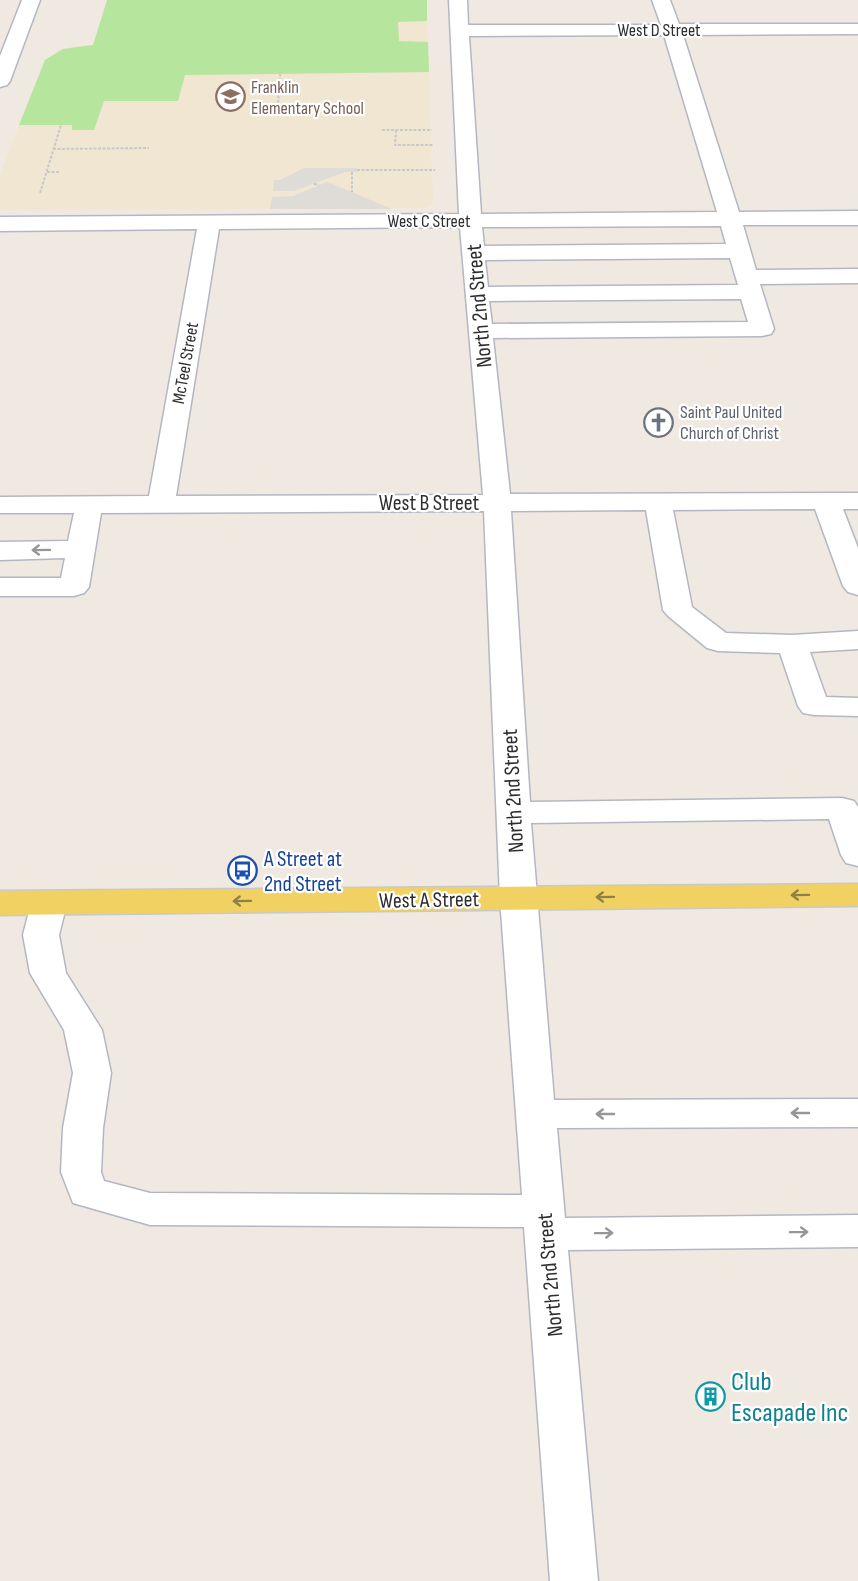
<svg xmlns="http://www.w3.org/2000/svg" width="858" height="1581" font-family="'Sofia Sans Condensed',sans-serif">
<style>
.education{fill:#f0e6d1}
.green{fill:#b6e59e}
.plaza{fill:#dfdcd8}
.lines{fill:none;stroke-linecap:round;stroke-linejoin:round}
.minor-casing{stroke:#b4b7c1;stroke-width:3}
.major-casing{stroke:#c9c9c9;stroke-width:3}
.path{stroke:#c9c9c9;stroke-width:2;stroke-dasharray:3 1.5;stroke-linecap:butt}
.minor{fill:#fff;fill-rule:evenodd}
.major{fill:#f2d163;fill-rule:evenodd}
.oneway{stroke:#969696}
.oneway2{stroke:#908048}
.labels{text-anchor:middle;stroke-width:4.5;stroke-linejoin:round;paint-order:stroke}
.far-street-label{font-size:18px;fill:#2e2e2e;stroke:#fff}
.far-education-label{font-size:18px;fill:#785e54;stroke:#fff;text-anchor:start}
.far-worship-label{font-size:18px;fill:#5b616d;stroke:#fff;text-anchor:start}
.street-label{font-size:22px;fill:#2e2e2e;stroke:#fff}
.transit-label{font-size:22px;fill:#164399;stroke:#fff;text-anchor:start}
.near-culture-label{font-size:27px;fill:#0d838f;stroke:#fff;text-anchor:start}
</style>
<rect width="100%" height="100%" fill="#efe9e1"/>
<polygon class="education" points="427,21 433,203 424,208 0,210 0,174 45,60 57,51 75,46 93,45 95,38 285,24"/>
<polygon class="green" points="107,0 427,0 427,21 398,22 399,41 428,42 429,72 185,75 178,101 104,101 94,130 72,130 72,125 19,125 45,60 63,49 93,45"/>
<g class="plaza">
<polygon points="304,168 357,168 358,172 345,172 294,191 273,191 274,180 280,180"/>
<polygon points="327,182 352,192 392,209 270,209 272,197 293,196"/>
</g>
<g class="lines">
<defs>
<g id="minor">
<polygon points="22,0 40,0 10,81 7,85 0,87 0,56"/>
<path d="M449,0H467L468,25H661L652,0H670L679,24H858V34L683,35L739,212L858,211V225H743L756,270L858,269V283L760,284L774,329L771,334L762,336L493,338L510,494L858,493V509H843L858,548V595L848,592L843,586L815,509L673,510L692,607L726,633L792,635L858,631V649L810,652L826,697L858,698V716L814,715L803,713L798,706L780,653L718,651L707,648L668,616L663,610L646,510L511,511L530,802L842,798L854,801L858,807V866L846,863L841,855L829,819L531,823L554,1100L858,1099V1127L557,1128L565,1218L858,1215V1247L568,1250L598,1581H550L524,1227L150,1225L73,1203L61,1172L63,1128L73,1073L64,1030L30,973L23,935L31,903L37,895L49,891L61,895L67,903L59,935L66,973L102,1030L111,1073L103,1128L101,1172L104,1181L150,1193L522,1195L500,898L484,511L101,513L89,587L84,593L74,596H0V578H61L65,558L0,560V542L68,541L74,513H0V497L149,496L197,229L0,231V217L459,214ZM664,35L717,212L481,214L469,36ZM721,226L726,244L484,246L482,227ZM460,227L483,495L176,496L219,229ZM730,258L738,285L488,287L485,260ZM741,299L748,322L492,324L489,301Z"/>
</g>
<polygon id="major" points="858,884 858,906 0,915 0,891"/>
</defs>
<use href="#minor" class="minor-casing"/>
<use href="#major" class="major-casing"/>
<g class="path">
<polyline points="278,103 280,74"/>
<polyline points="382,130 432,130"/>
<polyline points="396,130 395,145 433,145"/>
<polyline points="53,149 149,148"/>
<polyline points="357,170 435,170"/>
<polyline points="47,172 59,172"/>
<polyline points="352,172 352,192"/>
<polyline points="314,184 319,185"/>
<polyline points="40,193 61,125"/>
</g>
<use href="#minor" class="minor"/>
<use href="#major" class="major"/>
</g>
<defs><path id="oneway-shaft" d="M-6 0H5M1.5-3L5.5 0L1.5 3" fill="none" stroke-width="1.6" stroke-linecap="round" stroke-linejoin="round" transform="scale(1.5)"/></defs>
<g class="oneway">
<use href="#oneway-shaft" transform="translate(41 550) rotate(179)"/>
<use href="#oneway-shaft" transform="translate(800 1113) rotate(180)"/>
<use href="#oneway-shaft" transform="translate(605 1114) rotate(180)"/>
<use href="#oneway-shaft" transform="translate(799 1232) rotate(-1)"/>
<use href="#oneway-shaft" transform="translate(604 1233) rotate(-1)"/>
</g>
<g class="oneway2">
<use href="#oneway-shaft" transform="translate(800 895) rotate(179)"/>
<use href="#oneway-shaft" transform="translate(605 897) rotate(179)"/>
<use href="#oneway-shaft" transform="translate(242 901) rotate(179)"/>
</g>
<defs>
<symbol id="school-ring" viewBox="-11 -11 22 22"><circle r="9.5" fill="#fff" stroke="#8d6e63" stroke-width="1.5"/><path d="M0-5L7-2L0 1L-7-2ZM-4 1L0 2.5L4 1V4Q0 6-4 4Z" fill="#8d6e63"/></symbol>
<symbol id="church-ring" viewBox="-11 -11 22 22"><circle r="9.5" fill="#fff" stroke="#6b7280" stroke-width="1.5"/><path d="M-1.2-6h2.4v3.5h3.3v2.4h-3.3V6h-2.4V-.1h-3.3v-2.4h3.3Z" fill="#6b7280"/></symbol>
<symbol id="bus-ring" viewBox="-11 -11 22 22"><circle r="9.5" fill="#fff" stroke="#1a4fb4" stroke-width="1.5"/><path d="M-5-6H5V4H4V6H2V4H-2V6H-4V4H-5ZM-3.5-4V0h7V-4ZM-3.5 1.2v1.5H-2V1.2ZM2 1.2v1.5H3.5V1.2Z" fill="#1a4fb4"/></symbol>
<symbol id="building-ring" viewBox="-11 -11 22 22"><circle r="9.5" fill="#fff" stroke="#0f9aa8" stroke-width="1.5"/><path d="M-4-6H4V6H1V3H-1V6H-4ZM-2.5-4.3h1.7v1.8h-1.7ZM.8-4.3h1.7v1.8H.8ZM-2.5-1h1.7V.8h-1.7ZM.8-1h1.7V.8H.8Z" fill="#0f9aa8"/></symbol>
</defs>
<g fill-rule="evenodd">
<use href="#school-ring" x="214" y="80" width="33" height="33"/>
<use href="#church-ring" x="642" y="406" width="33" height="33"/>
<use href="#bus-ring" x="226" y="854" width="33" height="33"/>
<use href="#building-ring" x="694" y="1380" width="33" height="33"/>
</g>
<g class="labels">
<g class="far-street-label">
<text x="659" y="36">West D Street</text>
<text x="429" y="227">West C Street</text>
<text transform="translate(185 363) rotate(-80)" y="6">McTeel Street</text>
</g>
<g class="far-education-label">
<text x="251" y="93">Franklin<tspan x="251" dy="21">Elementary School</tspan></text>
</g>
<g class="far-worship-label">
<text x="680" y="418">Saint Paul United<tspan x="680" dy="21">Church of Christ</tspan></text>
</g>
<g class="street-label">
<text transform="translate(478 306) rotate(-95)" y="8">North 2nd Street</text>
<text x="429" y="510">West B Street</text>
<text transform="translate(512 791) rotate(-93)" y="8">North 2nd Street</text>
<text transform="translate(429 899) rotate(-1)" y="8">West A Street</text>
<text transform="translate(549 1275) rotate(-95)" y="8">North 2nd Street</text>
</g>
<g class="transit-label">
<text x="264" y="866">A Street at<tspan x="264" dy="25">2nd Street</tspan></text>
</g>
<g class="near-culture-label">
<text x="731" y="1390">Club<tspan x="731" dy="31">Escapade Inc</tspan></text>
</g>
</g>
</svg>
